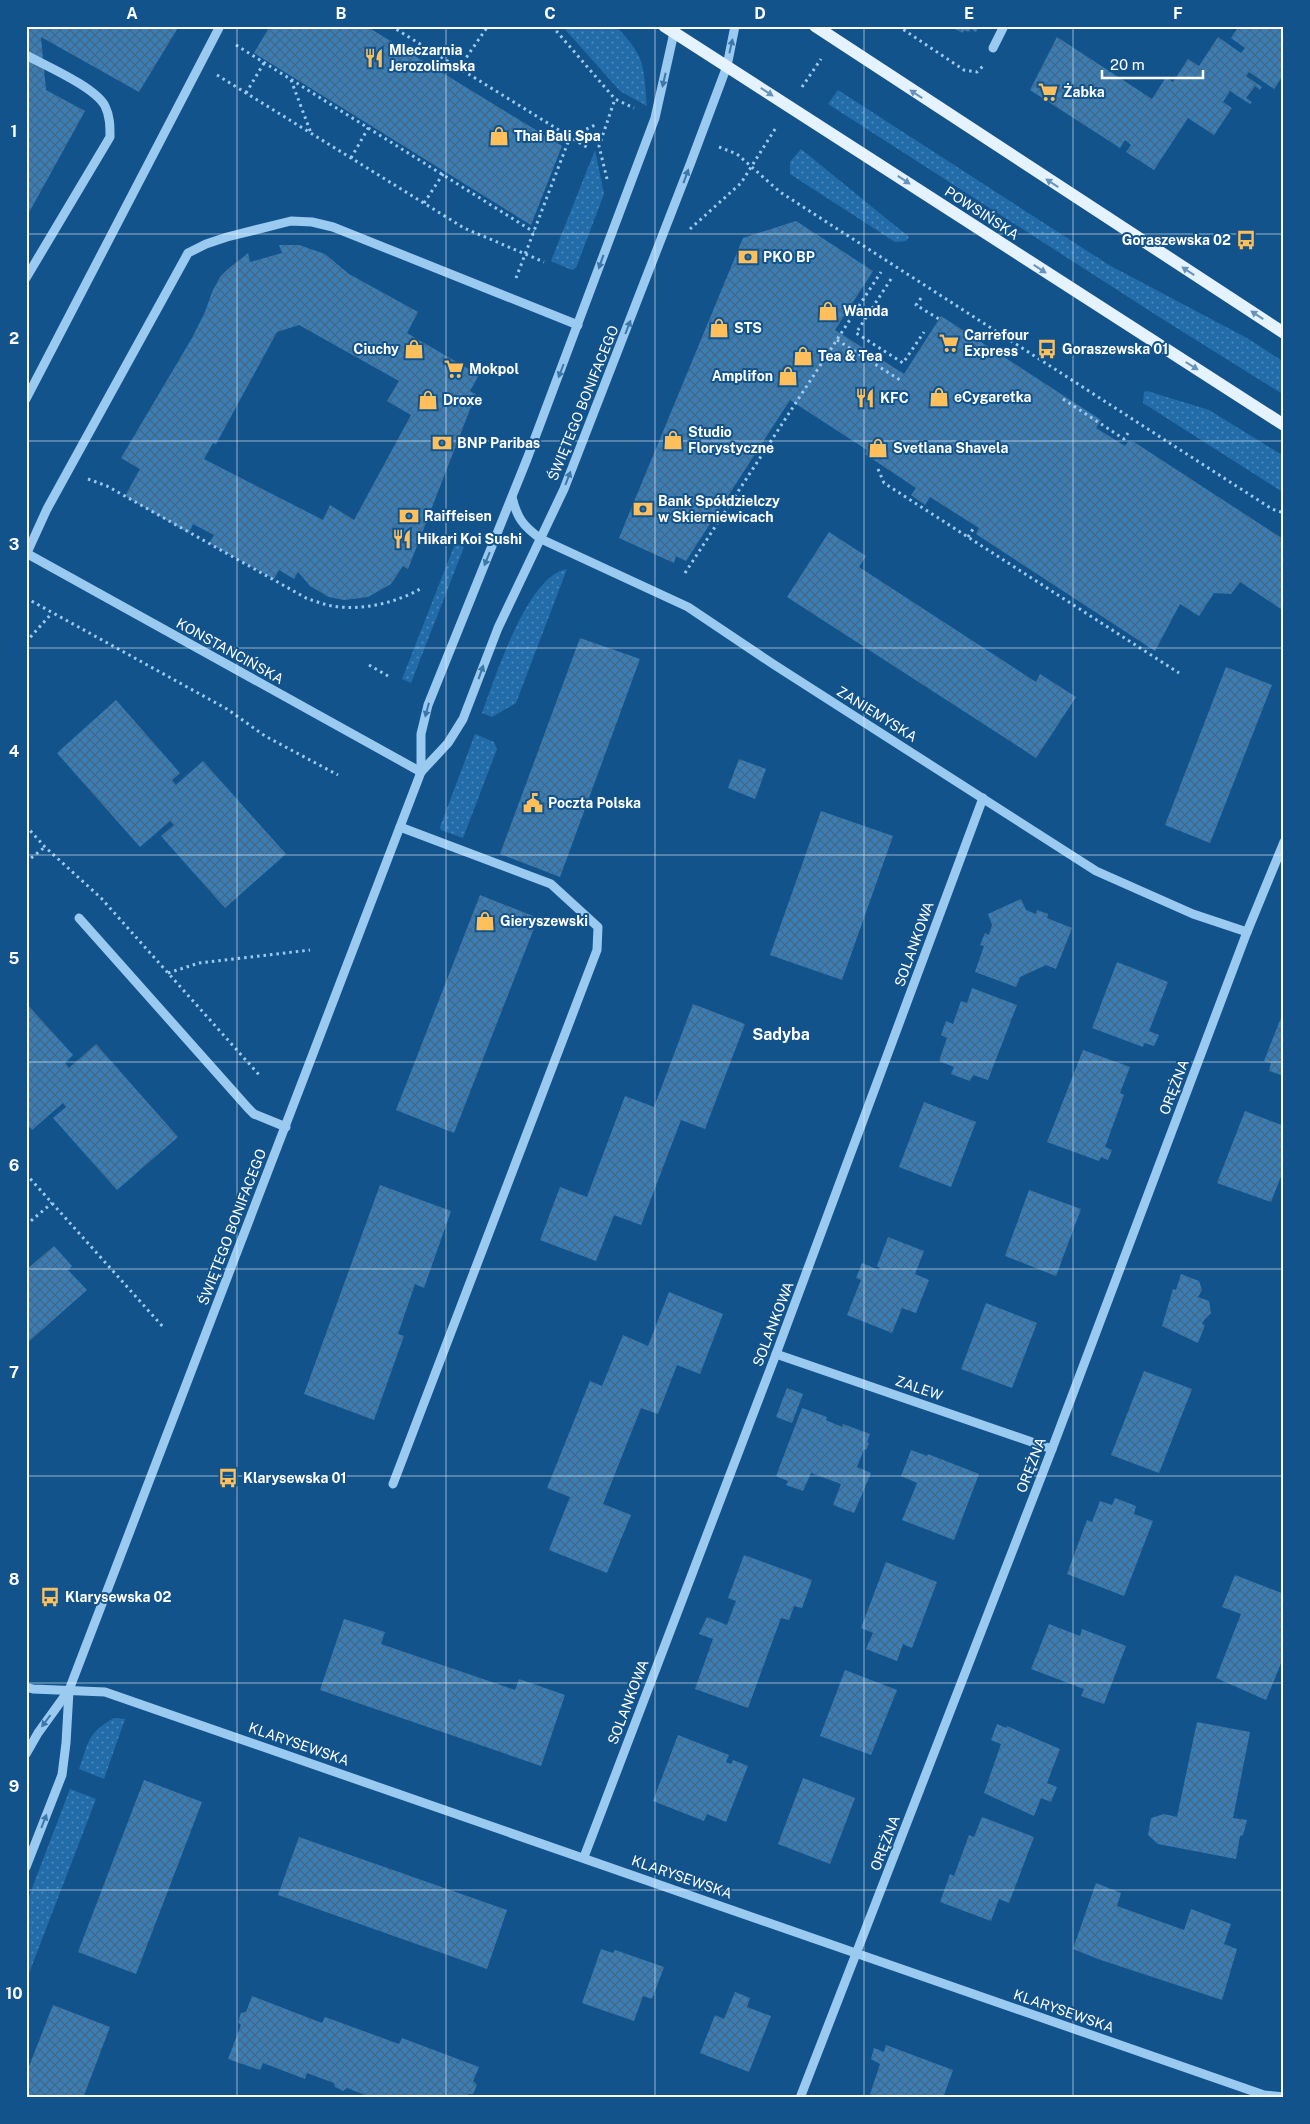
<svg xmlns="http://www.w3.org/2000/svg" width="1310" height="2124" font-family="'Public Sans',sans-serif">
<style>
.grass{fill:url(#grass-dots)}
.building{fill:url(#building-cross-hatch);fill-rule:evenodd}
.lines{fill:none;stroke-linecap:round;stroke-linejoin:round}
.path{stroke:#9bcaf1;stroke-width:3;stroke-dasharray:2.5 4;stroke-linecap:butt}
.minor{stroke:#9bcaf1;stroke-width:9}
.major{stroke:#e5f2ff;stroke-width:12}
.oneway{fill:#3c77aa}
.oneway2{fill:#6793ba}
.grid{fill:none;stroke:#fff;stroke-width:1;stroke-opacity:0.55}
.labels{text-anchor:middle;stroke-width:4;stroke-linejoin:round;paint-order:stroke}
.poi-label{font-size:14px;font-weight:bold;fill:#fff;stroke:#13538c;text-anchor:start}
.street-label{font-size:14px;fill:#fff;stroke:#13538c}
.quarter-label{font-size:16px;font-weight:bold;fill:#fff;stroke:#13538c}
.neatline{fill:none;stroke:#fff;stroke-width:2}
.grid-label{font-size:16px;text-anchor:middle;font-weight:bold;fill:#fff}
</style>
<defs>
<pattern id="grass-dots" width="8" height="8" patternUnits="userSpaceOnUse" patternTransform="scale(1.25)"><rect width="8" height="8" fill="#226ca9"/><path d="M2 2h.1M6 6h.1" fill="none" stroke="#4e89ba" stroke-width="1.8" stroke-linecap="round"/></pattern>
<pattern id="building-cross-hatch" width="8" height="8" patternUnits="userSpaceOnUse" patternTransform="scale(1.25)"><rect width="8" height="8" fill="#3b7eb6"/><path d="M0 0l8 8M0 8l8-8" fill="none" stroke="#436886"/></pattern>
</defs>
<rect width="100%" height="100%" fill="#13538c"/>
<g class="grass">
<path d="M562,26H616C646,58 643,64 647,106L620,91Z"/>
<polygon points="838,90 1109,265 1247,338 1284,362 1284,395 1164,320 828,104"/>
<polygon points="801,149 909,237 906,241 895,242 790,174 790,162"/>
<polygon points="595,150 604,194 576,268 572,270 551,261"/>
<polygon points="1147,391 1209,410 1284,456 1284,493 1143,403 1144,392"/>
<polygon points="455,544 464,547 411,683 402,679"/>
<path d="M567,569L516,703L492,717L482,713C495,679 527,575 567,569Z"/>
<polygon points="475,734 494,742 497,749 463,838 441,830 440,827"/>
<path d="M114,1718L125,1719L104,1779L79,1769C89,1742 87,1733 114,1718Z"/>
<polygon points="70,1789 96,1799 26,1981 26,1904"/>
</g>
<g class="building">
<polygon points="26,26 179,26 139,92 41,37 46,90 85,111 26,218"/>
<polygon points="270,26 366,26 562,146 531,225 254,53"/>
<polygon points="949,26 979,26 976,32 971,29 969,32 964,30 963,33"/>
<polygon points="1239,26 1284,26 1284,74 1274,89 1249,72 1246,76 1262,87 1260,90 1255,86 1246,98 1252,102 1250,104 1230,91 1223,102 1232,108 1214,135 1188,118 1154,170 1126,152 1131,145 1125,140 1120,148 1030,90 1057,37 1152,99 1166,77 1173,82 1188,59 1199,66 1218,37 1241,53 1245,48 1231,38"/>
<polygon points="796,221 873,271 835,330 904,374 941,316 1101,420 1096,428 1125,446 1128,442 1134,442 1283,539 1284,611 1240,582 1231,594 1214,593 1199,616 1180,604 1155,651 976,534 979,528 930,497 925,505 911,495 916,488 865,454 867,450 790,400 686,561 676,556 674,563 619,538 743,238"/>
<path d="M279,245H299L325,254L349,274L418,312L407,333L479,375L470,391L476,394L408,569L403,566L391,584L368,597L344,600L329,597L310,586L298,572L294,579L279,570L274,579L209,543L214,535L193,524L189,533L125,496L140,469L121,458L192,338L205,312L212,292L220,277L228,269L248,253L250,262L282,253ZM299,325L399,381L387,401L411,415L354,520L330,505L323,520L204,459L213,443L216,444L277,332Z"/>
<polygon points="829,532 866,556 859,567 1036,682 1040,674 1076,697 1036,758 787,597"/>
<polygon points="580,638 640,659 560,877 500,854"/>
<polygon points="1226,667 1272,685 1210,843 1165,825"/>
<polygon points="116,700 180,773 172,780 176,785 203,761 286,854 225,908 161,836 174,825 170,821 140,847 57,753"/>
<polygon points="739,759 766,769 755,799 728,788"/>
<polygon points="821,811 893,836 842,980 770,955"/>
<polygon points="480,895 538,918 454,1133 396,1110"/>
<polygon points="1021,899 1026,910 1036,914 1037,910 1048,914 1047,918 1072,928 1056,969 1046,965 1020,977 1016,987 975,972 984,946 980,945 985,933 989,935 992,925 988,914"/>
<polygon points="1117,962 1168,982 1149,1031 1159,1035 1154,1046 1144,1043 1143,1047 1092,1028"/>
<polygon points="972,988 1017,1005 988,1080 973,1075 970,1081 951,1074 954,1067 939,1061 947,1038 941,1035 946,1021 953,1024 961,1001 967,1003"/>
<polygon points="26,1003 73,1055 65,1063 69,1068 96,1044 178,1137 117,1190 53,1118 66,1107 63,1103 32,1130 26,1123"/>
<polygon points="693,1004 745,1024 705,1129 681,1120 641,1225 614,1215 596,1261 540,1240 560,1187 587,1197 625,1096 654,1107"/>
<polygon points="1284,1010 1284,1076 1269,1071 1271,1063 1264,1061"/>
<polygon points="1083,1050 1130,1067 1120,1093 1124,1095 1105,1147 1112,1150 1108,1160 1101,1157 1099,1161 1047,1142"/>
<polygon points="924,1102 976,1122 951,1187 899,1167"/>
<polygon points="1245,1111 1284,1126 1284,1169 1271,1202 1217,1183"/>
<polygon points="380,1185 451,1211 424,1288 415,1284 398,1334 404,1336 374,1420 304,1394"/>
<polygon points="1029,1190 1081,1209 1056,1276 1005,1256"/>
<polygon points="888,1237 924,1251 915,1274 929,1280 916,1313 902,1308 892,1333 847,1315 861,1280 856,1278 862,1263 879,1270 880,1268 877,1266"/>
<polygon points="54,1246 72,1266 68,1270 87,1290 26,1344 26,1270"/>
<polygon points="1181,1274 1199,1281 1202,1290 1198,1297 1209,1301 1211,1313 1204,1320 1202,1324 1205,1325 1198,1343 1162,1326 1173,1289 1176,1290"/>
<polygon points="669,1292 723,1314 700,1374 677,1365 658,1414 641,1408 603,1504 631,1515 607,1573 549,1550 570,1497 547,1488 590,1381 602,1386 623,1335 648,1346"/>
<polygon points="986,1303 1037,1323 1012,1388 961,1369"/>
<polygon points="1144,1371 1192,1389 1159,1473 1111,1455"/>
<polygon points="787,1388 803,1394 792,1423 776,1417"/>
<polygon points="802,1408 827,1417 826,1420 842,1427 843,1424 870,1434 867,1442 869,1443 866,1450 864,1449 857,1467 871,1473 854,1513 833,1505 841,1484 811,1473 803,1491 786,1485 788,1481 776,1476"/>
<polygon points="911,1450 927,1456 928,1454 979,1474 954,1540 902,1520 917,1483 901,1476"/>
<polygon points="1115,1498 1136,1506 1134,1514 1153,1521 1124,1596 1067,1574 1087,1520 1092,1522 1100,1501 1112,1505"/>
<polygon points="744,1555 812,1580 802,1608 794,1606 789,1620 781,1618 748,1708 695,1689 713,1639 699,1634 707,1617 727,1625 736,1601 728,1598"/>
<polygon points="886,1562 937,1582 912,1648 903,1644 897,1661 866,1649 873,1633 861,1628"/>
<polygon points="1235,1575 1284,1594 1284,1656 1266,1700 1216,1678 1241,1614 1222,1607"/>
<polygon points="344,1619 385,1632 381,1644 515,1690 519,1679 565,1695 541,1766 320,1690"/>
<polygon points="1049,1624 1080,1636 1082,1629 1126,1646 1104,1704 1081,1696 1084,1689 1031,1669"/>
<polygon points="845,1670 897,1690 871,1755 820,1736"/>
<polygon points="1197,1722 1250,1732 1233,1818 1247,1820 1243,1835 1240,1836 1236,1859 1158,1844 1148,1835 1151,1818 1164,1814 1177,1817"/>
<polygon points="997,1724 1006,1728 1007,1726 1060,1749 1047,1783 1057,1787 1051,1802 1041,1798 1034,1816 984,1793 1001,1744 991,1740"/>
<polygon points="678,1735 729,1755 726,1762 731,1764 733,1760 748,1766 726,1822 707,1814 704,1821 653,1801"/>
<polygon points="803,1778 855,1798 830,1864 778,1844"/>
<polygon points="144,1780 202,1802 136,1974 78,1952"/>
<polygon points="982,1817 1034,1837 1009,1903 999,1899 991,1921 940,1902 950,1874 954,1876 969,1835 974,1837"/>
<polygon points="299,1837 507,1910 487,1969 278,1895"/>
<polygon points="1096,1883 1121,1893 1117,1906 1184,1930 1191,1909 1231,1924 1224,1944 1237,1949 1222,2000 1098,1959 1073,1949"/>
<polygon points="601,1949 613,1953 615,1950 664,1967 652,1999 643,1996 634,2021 582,2003"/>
<polygon points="735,1992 750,1998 747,2007 771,2016 749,2072 700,2053 715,2015 724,2019"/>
<polygon points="252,1996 322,2023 325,2017 399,2044 402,2038 479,2067 473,2081 477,2085 473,2094 468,2094 467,2098 394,2098 385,2095 383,2098 373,2098 347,2088 343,2091 335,2087 334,2083 307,2073 305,2079 263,2063 260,2070 228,2059 241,2025 238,2022 241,2013 246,2012"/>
<polygon points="53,2005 110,2027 83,2098 26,2098 26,2074"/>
<polygon points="886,2045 953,2070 943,2098 881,2098 870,2094 880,2064 871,2059 874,2048 884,2052"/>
</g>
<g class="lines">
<g class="path">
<polyline points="391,26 588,148"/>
<polyline points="552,26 615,99 634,108"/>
<polyline points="898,26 964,70 977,72 983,66"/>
<polyline points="236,45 534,232"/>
<polyline points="459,68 488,26"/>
<polyline points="217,75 464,228 544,262"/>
<polyline points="291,80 311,133"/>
<polyline points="802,87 821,59"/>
<polyline points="246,93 264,63"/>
<polyline points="719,147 737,154 780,192 1272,509 1284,513"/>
<polyline points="351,158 370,125"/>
<polyline points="607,179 599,146 615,99"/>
<polyline points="424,203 445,171"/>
<polyline points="690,229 741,183 777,126"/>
<polyline points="516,278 570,137 597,124"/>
<polyline points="891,279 856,333 903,363 924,332"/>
<polyline points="921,298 916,305 939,319"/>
<polyline points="837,340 900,380"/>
<polyline points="1063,399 1124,439 1128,433"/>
<polyline points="878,469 884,483 1179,673"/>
<path d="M88,479L107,486L306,598C314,601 323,604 332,606C362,611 396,603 422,588"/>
<polyline points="968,537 975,526"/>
<polyline points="685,573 881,272"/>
<polyline points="26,598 227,709 265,736 338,775"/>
<polyline points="26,642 52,613"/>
<polyline points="369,665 388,676"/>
<polyline points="26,826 45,847 101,898 261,1077"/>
<polyline points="26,862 45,847"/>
<polyline points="168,973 199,963 310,950"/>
<polyline points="26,1174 164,1328"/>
<polyline points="26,1225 52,1203"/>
</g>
<g class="minor">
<polyline points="993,48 1004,26"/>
<path d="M26,55C46,66 95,87 105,106C110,116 110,126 110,137L26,278"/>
<polyline points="26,399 220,26"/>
<path d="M512,497C517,518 523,526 541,539L688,607L773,664L1096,871L1193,914L1247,932"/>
<polyline points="26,553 421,772"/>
<polyline points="26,555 47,509 188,253 206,244 227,237 291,221 312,222 333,227 578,325"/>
<polyline points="421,772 448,743 463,719 498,628 564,489 691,162 727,66 735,26"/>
<polyline points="79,918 248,1108 254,1114 286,1127"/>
<polyline points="776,1354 1052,1449"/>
<polyline points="393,1484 597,950 598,927 551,884 400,827"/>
<polyline points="26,1687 33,1689 105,1692 1264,2095 1284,2097"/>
<polyline points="26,1754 38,1733 69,1690 421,772 421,734 428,705 527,459 655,118 675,28"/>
<polyline points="584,1857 776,1354 983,798"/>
<polyline points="26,1867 62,1775 66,1743 69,1691"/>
<polyline points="800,2098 1052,1449 1247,932 1284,842"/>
</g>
<g class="major">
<polyline points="664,26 1284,425"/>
<polyline points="815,26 1284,333"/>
</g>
</g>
<defs><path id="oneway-solid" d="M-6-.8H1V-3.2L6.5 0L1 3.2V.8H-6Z" transform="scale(1.25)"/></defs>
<g class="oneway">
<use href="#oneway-solid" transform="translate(731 46) rotate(-77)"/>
<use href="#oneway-solid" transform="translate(664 80) rotate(103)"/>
<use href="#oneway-solid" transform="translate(686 176) rotate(-70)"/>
<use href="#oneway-solid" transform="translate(601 262) rotate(110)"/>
<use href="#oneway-solid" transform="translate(628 327) rotate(-69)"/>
<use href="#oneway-solid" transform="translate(561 371) rotate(111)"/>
<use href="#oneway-solid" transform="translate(568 478) rotate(-69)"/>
<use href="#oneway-solid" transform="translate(487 559) rotate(112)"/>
<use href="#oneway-solid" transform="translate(481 672) rotate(-70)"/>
<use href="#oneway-solid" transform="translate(427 710) rotate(105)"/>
<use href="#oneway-solid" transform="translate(46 1721) rotate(127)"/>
<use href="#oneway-solid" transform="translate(44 1821) rotate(-69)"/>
</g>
<g class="oneway2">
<use href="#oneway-solid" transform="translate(767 92) rotate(33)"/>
<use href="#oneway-solid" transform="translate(916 94) rotate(-147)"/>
<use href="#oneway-solid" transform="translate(904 180) rotate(33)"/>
<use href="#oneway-solid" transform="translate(1052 183) rotate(-147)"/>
<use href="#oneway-solid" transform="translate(1040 269) rotate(33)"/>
<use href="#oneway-solid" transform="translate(1188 271) rotate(-147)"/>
<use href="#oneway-solid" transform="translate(1257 315) rotate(-147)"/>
<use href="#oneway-solid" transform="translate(1192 366) rotate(32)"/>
</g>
<path class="grid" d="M237,26V2098M446,26V2098M655,26V2098M864,26V2098M1073,26V2098M26,234H1284M26,441H1284M26,648H1284M26,855H1284M26,1062H1284M26,1269H1284M26,1476H1284M26,1683H1284M26,1890H1284"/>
<defs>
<symbol id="restaurant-bare" viewBox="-9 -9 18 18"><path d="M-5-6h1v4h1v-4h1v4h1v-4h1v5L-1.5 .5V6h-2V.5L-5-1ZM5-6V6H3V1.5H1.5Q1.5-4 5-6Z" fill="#ffc05b" stroke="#13538c" stroke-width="2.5" paint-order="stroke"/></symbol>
<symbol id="supermarket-bare" viewBox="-9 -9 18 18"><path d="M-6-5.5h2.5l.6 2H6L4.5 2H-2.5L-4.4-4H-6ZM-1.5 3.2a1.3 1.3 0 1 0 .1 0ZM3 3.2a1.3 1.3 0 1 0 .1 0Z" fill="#ffc05b" stroke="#13538c" stroke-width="2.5" paint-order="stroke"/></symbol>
<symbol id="shop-bare" viewBox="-9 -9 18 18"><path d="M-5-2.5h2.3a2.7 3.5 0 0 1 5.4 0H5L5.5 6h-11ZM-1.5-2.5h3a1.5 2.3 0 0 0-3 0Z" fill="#ffc05b" stroke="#13538c" stroke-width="2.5" paint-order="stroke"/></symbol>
<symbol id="bus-bare" viewBox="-9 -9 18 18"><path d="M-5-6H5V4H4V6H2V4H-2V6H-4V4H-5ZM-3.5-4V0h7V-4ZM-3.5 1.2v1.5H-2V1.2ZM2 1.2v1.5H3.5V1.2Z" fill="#ffc05b" stroke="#13538c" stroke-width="2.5" paint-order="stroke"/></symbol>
<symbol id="bank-bare" viewBox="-9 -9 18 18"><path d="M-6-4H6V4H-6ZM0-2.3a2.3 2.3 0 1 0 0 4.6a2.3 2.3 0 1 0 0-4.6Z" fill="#ffc05b" stroke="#13538c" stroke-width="2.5" paint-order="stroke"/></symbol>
<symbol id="civic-bare" viewBox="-9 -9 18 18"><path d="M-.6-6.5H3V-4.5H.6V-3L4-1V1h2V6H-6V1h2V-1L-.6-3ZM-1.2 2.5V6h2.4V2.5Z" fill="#ffc05b" stroke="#13538c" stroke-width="2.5" paint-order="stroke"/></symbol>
</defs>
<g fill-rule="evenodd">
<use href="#restaurant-bare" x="360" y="44" width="28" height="28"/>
<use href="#supermarket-bare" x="1034" y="78" width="28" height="28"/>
<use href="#shop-bare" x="485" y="122" width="28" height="28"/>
<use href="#bus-bare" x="1232" y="226" width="28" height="28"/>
<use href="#bank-bare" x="734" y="243" width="28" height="28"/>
<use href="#shop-bare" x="814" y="297" width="28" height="28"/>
<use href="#shop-bare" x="705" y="314" width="28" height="28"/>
<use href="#supermarket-bare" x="935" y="329" width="28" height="28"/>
<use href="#shop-bare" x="400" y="335" width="28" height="28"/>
<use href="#bus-bare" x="1033" y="335" width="28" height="28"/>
<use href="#shop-bare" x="789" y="342" width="28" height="28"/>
<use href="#supermarket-bare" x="440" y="355" width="28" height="28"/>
<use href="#shop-bare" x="774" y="362" width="28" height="28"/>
<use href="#shop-bare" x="925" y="383" width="28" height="28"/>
<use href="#restaurant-bare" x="851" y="384" width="28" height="28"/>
<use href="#shop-bare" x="414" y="386" width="28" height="28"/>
<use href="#shop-bare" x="659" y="426" width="28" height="28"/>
<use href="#bank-bare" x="428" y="429" width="28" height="28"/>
<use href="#shop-bare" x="864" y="434" width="28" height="28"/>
<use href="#bank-bare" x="629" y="495" width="28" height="28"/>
<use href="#bank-bare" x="395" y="502" width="28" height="28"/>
<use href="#restaurant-bare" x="388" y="525" width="28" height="28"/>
<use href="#civic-bare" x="519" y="789" width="28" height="28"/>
<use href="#shop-bare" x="471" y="907" width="28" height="28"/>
<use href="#bus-bare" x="214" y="1464" width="28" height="28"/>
<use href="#bus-bare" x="36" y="1583" width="28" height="28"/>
</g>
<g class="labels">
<g class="poi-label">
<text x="389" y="55">Mleczarnia<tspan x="389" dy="16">Jerozolimska</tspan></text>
<text x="1063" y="97">Żabka</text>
<text x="514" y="141">Thai Bali Spa</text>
<text x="1231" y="245" text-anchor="end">Goraszewska 02</text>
<text x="763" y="262">PKO BP</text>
<text x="843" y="316">Wanda</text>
<text x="734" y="333">STS</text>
<text x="964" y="340">Carrefour<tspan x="964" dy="16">Express</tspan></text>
<text x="399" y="354" text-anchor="end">Ciuchy</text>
<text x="1062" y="354">Goraszewska 01</text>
<text x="818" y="361">Tea &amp; Tea</text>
<text x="469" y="374">Mokpol</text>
<text x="773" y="381" text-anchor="end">Amplifon</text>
<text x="954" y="402">eCygaretka</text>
<text x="880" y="403">KFC</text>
<text x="443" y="405">Droxe</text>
<text x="688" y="437">Studio<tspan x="688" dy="16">Florystyczne</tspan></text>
<text x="457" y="448">BNP Paribas</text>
<text x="893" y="453">Svetlana Shavela</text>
<text x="658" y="506">Bank Spółdzielczy<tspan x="658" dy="16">w Skierniewicach</tspan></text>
<text x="424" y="521">Raiffeisen</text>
<text x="417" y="544">Hikari Koi Sushi</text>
<text x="548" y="808">Poczta Polska</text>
<text x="500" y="926">Gieryszewski</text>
<text x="243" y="1483">Klarysewska 01</text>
<text x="65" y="1602">Klarysewska 02</text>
</g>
<g class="street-label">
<text transform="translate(982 213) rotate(33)" y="5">POWSIŃSKA</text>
<text transform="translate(583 403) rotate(-68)" y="5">ŚWIĘTEGO BONIFACEGO</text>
<text transform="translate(230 651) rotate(29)" y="5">KONSTANCIŃSKA</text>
<text transform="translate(877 714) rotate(32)" y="5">ZANIEMYSKA</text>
<text transform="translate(914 944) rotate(-70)" y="5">SOLANKOWA</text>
<text transform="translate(1174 1087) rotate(-69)" y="5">ORĘŻNA</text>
<text transform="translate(232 1227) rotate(-69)" y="5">ŚWIĘTEGO BONIFACEGO</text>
<text transform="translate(773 1324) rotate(-69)" y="5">SOLANKOWA</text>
<text transform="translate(919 1388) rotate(19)" y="5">ZALEW</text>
<text transform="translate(1031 1465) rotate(-69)" y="5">ORĘŻNA</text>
<text transform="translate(628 1702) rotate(-69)" y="5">SOLANKOWA</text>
<text transform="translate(299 1744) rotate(19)" y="5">KLARYSEWSKA</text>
<text transform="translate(885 1843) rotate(-69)" y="5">ORĘŻNA</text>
<text transform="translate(682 1877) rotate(19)" y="5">KLARYSEWSKA</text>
<text transform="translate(1064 2011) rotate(19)" y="5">KLARYSEWSKA</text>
</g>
<g class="quarter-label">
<text x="781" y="1040">Sadyba</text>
</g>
</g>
<rect width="1310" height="2124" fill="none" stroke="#13538c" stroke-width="55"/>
<path d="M1102 70v8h101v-8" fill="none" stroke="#ffffff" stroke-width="2.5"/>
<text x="1110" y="70" font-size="15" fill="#ffffff" stroke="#13538c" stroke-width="4" paint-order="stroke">20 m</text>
<rect x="28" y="28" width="1254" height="2068" class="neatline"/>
<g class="grid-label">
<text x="132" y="19">A</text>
<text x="341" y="19">B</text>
<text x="550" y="19">C</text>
<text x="760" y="19">D</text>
<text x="969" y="19">E</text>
<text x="1178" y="19">F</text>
<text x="14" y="137">1</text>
<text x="14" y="344">2</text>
<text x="14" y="550">3</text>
<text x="14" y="757">4</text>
<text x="14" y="964">5</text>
<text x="14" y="1171">6</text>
<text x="14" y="1378">7</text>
<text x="14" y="1585">8</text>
<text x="14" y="1792">9</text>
<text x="14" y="1999">10</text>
</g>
</svg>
